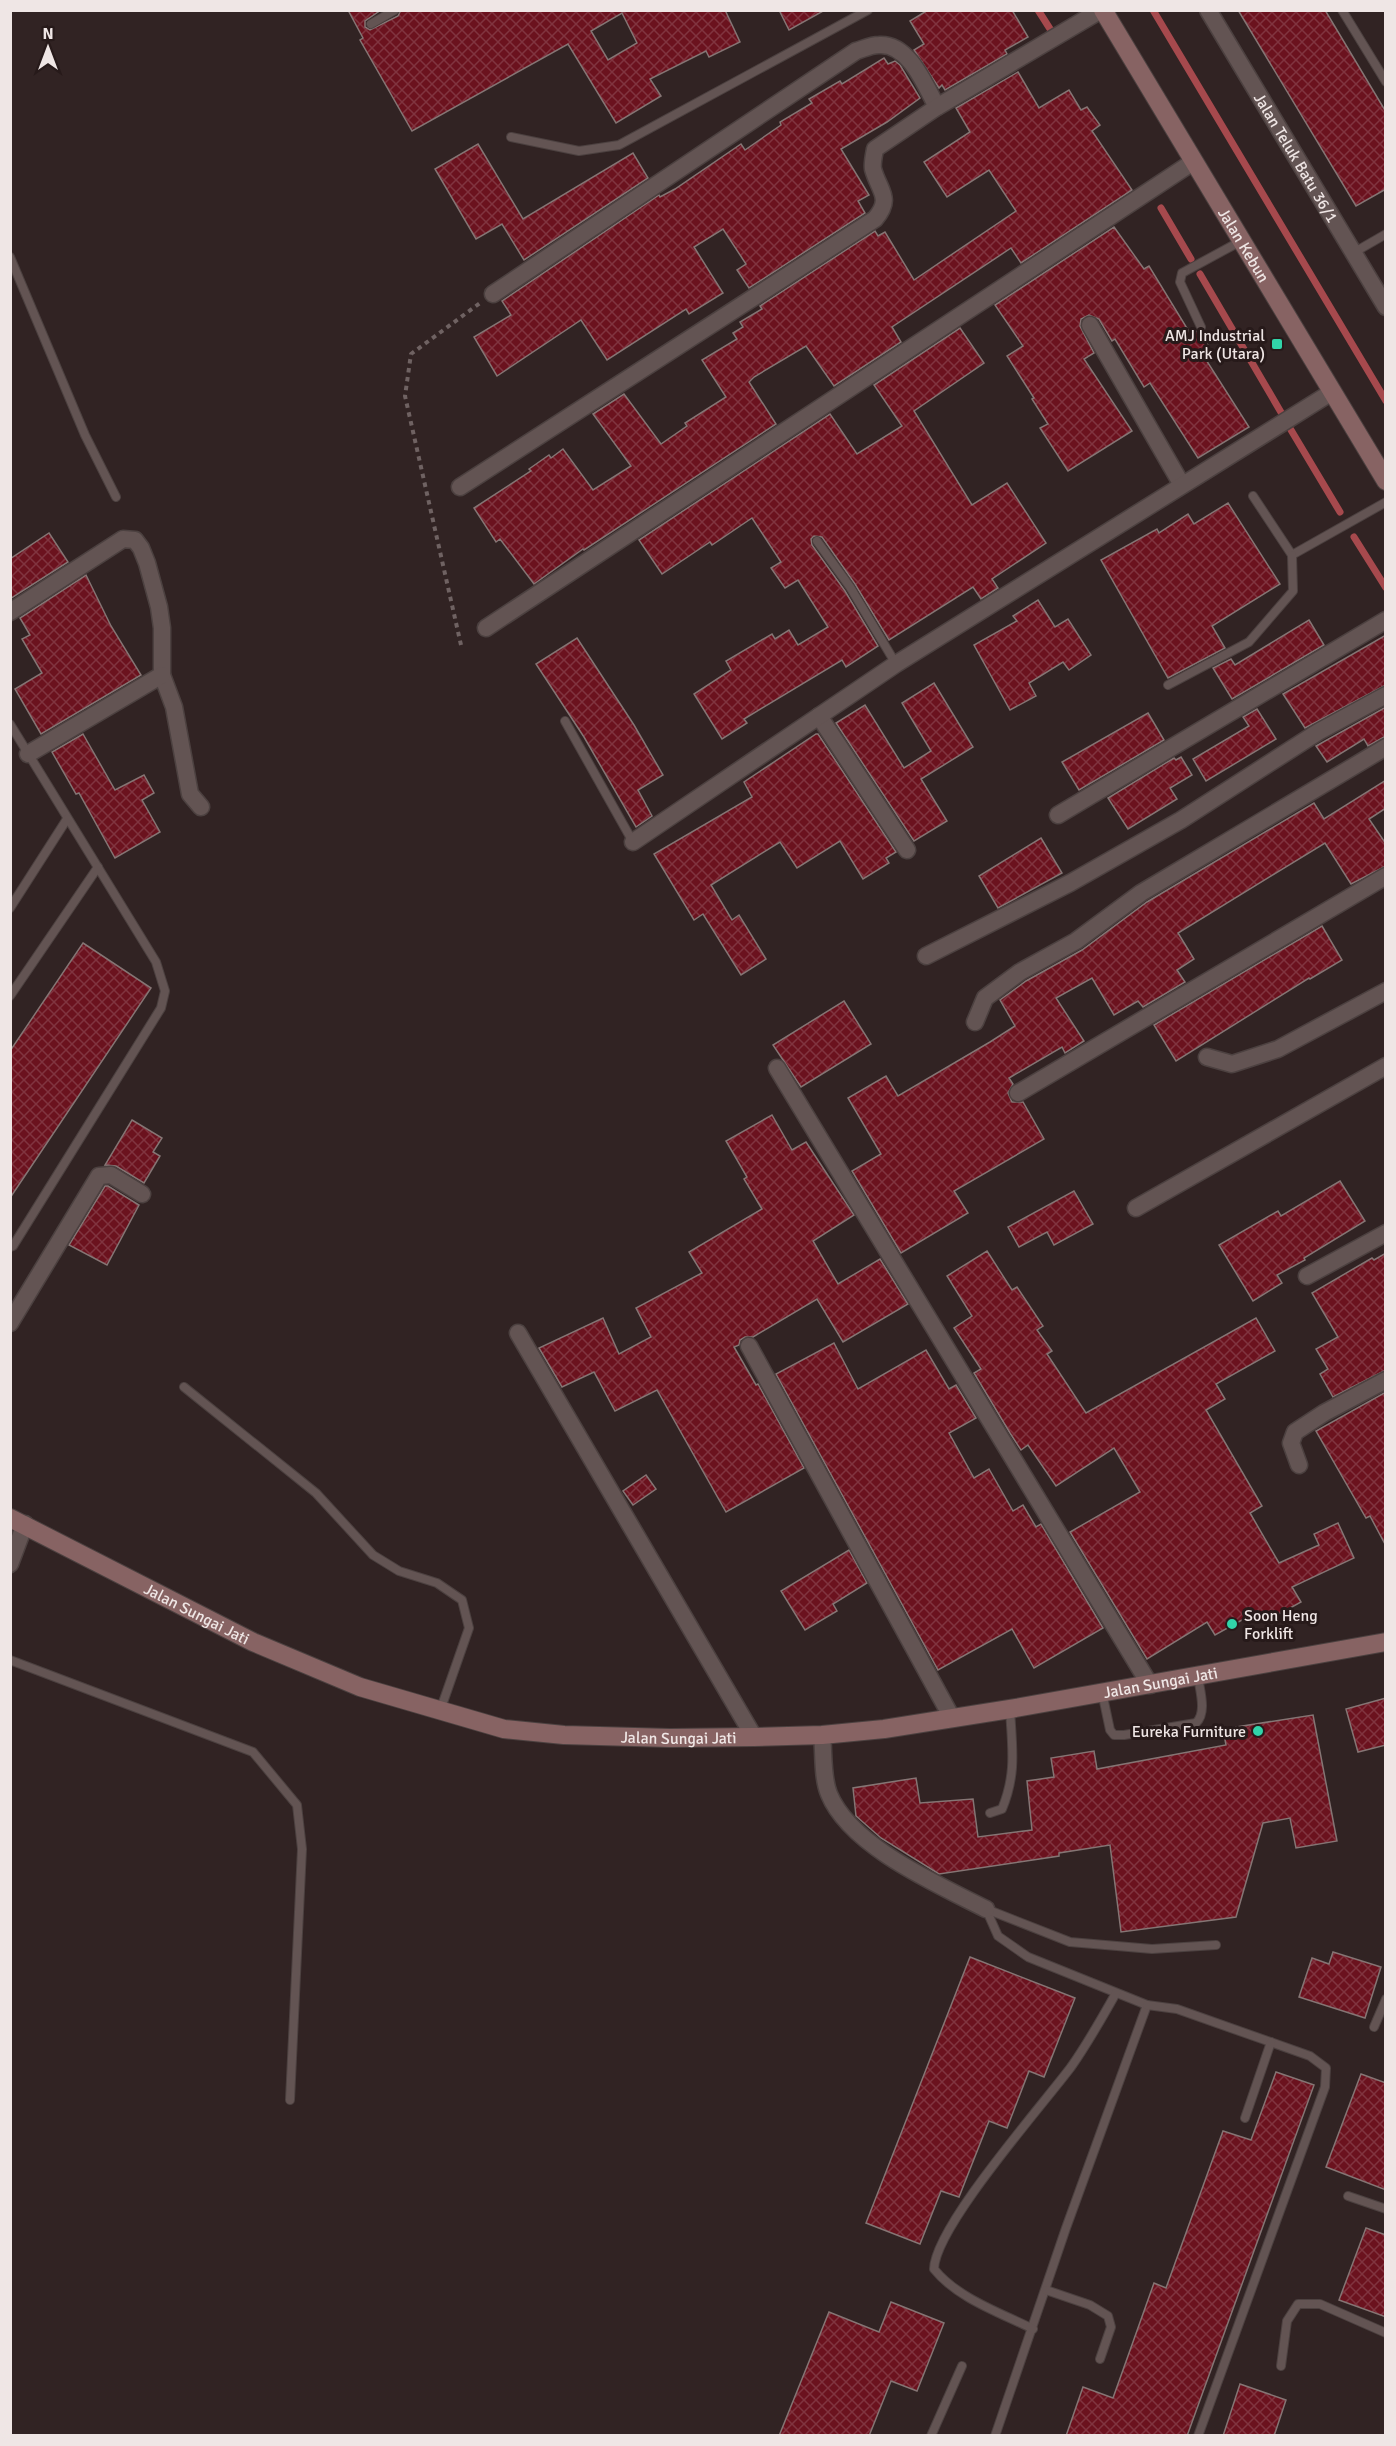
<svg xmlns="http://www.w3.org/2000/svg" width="1396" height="2446" font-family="Signika,sans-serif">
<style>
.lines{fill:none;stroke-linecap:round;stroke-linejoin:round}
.stream{stroke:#a6494d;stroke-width:7}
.building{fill:url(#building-cross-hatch);stroke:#857574;stroke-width:1.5;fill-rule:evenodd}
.lane-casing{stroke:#4c4140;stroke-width:10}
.street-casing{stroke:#4c4140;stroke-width:19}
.secondary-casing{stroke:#4c4140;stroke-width:20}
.path{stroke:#6f6262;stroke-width:4;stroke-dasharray:4.5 4.5;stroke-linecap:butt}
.lane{stroke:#635453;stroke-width:8}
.street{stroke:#635453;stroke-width:16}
.secondary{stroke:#876363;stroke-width:18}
.poi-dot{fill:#31d4a9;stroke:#271a1a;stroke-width:2}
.labels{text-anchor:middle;stroke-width:6;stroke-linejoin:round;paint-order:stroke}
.street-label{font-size:16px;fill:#efe6e5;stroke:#271a1a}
.poi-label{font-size:16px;fill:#efe6e5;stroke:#271a1a;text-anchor:end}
</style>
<defs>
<pattern id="building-cross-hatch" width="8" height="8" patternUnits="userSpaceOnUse" patternTransform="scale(1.5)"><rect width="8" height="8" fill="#6b121e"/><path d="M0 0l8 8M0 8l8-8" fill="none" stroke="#80343f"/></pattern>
</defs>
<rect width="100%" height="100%" fill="#312323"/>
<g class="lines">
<g class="stream">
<polyline points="1038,10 1052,32"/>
<polyline points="1153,10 1386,401"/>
<polyline points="1161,208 1191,259"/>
<polyline points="1200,274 1282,414"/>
<polyline points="1288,425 1340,512"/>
<polyline points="1354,537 1386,588"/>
</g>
</g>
<g class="building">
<path d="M348,10H381L365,21V27L370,30L398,16L401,10H725L740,42L709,57L706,51L650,79L661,96L616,123L568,44L412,131L360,40L363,38ZM622,13L637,43L608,60L591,31Z"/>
<polygon points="779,10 825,10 789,30"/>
<polygon points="928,10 1012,10 1028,37 1005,50 1007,54 945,90 942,85 939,88 914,50 924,44 910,21"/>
<polygon points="1238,10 1325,10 1386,112 1386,189 1356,206"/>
<polygon points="884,58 888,64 895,61 900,65 920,98 887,122 841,149 869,195 858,201 865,213 749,288 737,270 746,264 723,229 694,247 723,293 689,314 686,309 607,360 581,320 497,376 474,337 511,315 502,301 659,195 660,197 675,189 741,144 745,150 781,125 780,122 812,103 809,99 840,81 842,84"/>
<polygon points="1018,72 1039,108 1069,90 1081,110 1087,107 1100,125 1092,131 1132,190 1021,263 1011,248 892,327 901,342 834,386 806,346 754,377 749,382 776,424 584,550 583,549 534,584 500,539 496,542 474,508 531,471 529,469 549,455 551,458 563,449 593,490 631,466 593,414 624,394 661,444 687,426 685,423 726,397 702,360 737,339 733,333 743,327 740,322 762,309 760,306 875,231 878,236 885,232 914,280 1016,211 989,170 947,197 924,162 970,132 956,108"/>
<polygon points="478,144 523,219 633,153 648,178 524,260 502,224 476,239 435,169"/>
<polygon points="1114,227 1144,269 1149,266 1191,335 1197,331 1201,333 1209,347 1201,352 1249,427 1198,458 1150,383 1144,387 1115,339 1112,341 1099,319 1089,315 1081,319 1080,326 1094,353 1084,359 1132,431 1068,471 1040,428 1048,424 1032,399 1034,398 1007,356 1023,346 995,305"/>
<polygon points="960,328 984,363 914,411 972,505 1007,483 1046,543 992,579 998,588 981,599 973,587 889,640 855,584 822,537 814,536 811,539 812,545 845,591 878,646 846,667 842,660 744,719 747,723 722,739 694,694 731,670 726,661 772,634 775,639 789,630 798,645 828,627 798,580 785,588 771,568 781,562 752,518 712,545 710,542 662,574 639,540 830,414 857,454 902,426 874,385"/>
<polygon points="1228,503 1280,584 1212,626 1225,648 1168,678 1101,560 1157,529 1159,533 1188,514 1194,524"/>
<polygon points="49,533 68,562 10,599 10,559"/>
<polygon points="86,575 111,626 141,675 41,734 15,689 42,673 22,639 30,635 20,618"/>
<polygon points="1038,600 1055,627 1068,619 1091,655 1069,670 1063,662 1029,683 1036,696 1010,710 974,645 1017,621 1013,616"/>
<polygon points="1309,620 1324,645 1232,699 1213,668 1231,659 1235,665"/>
<polygon points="1386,635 1386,685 1305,728 1283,694"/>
<polygon points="577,638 634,725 663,775 638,790 652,816 636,827 584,737 536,664"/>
<polygon points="934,683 973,747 921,779 947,821 914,841 836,723 865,705 904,768 931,751 902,703"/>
<polygon points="1386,707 1386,736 1368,746 1364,739 1327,762 1316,746"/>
<polygon points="1257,709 1276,739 1206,781 1193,759 1249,726 1243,717"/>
<polygon points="1148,713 1164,740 1079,790 1062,762"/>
<polygon points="83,734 115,790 144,775 154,793 142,800 160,832 115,858 79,793 76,794 52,752"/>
<polygon points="816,734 818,734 896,852 886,858 889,863 863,879 840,841 797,868 780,842 711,885 732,920 739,915 766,959 741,975 703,914 694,920 654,854 752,797 744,782"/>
<polygon points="1181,757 1192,775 1170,788 1177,799 1128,829 1108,798 1174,758 1176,760"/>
<polygon points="1386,780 1386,808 1369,819 1386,844 1386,866 1351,884 1325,843 1178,933 1194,959 1177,970 1185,982 1143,1007 1138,1001 1114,1015 1092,978 1056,998 1084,1041 1065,1053 1062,1047 1009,1078 1013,1084 1008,1093 1012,1102 1023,1102 1044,1139 954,1191 968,1213 901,1253 852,1171 881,1154 848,1098 886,1076 898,1096 990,1042 1015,1026 1000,1000 1026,981 1082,950 1147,902 1314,803 1324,819"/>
<polygon points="1041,838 1062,873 998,908 979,876"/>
<polygon points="1322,926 1342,960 1310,979 1309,978 1176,1061 1154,1025"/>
<polygon points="83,943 151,988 10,1198 10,1051"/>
<polygon points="844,1001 871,1044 801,1087 773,1045"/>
<polygon points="772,1115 792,1150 806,1142 854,1215 813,1241 838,1284 880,1259 908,1304 843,1342 817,1299 753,1337 745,1337 740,1340 739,1345 734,1347 756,1385 758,1384 804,1468 726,1512 657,1390 615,1411 594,1372 562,1387 539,1348 603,1318 619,1354 651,1337 636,1308 702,1273 689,1252 762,1209 744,1179 747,1177 726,1141"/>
<polygon points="132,1120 162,1138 153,1152 160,1156 144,1183 116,1166 105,1165"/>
<polygon points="1340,1181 1365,1221 1304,1258 1305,1260 1277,1275 1282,1283 1253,1301 1219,1245 1278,1211 1281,1216"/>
<polygon points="105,1186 108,1186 139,1205 107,1265 69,1245"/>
<polygon points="1074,1191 1093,1224 1054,1245 1047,1232 1019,1247 1008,1227"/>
<polygon points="987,1251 1012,1290 1017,1287 1043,1326 1037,1330 1052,1351 1047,1354 1086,1413 1256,1318 1275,1351 1216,1384 1225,1399 1206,1410 1262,1506 1250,1513 1279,1563 1319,1545 1314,1534 1338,1523 1354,1558 1292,1587 1301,1602 1265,1622 1258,1611 1215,1635 1207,1622 1147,1659 1070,1532 1140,1492 1114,1448 1056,1486 1028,1445 1021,1450 1010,1433 974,1373 981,1369 954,1328 972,1316 947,1276"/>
<polygon points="1386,1253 1386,1370 1333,1397 1320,1374 1328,1369 1316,1349 1338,1337 1312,1293 1372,1258 1374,1260"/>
<polygon points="834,1343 858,1389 926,1350 949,1389 956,1385 976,1418 949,1433 974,1478 989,1469 1013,1511 1023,1505 1036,1527 1041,1524 1103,1628 1034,1668 1012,1629 938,1670 776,1374"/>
<polygon points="1386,1392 1386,1546 1370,1516 1366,1518 1316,1431"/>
<polygon points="646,1475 656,1489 633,1505 623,1491"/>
<polygon points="849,1550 867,1583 833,1604 837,1611 805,1630 781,1591"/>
<polygon points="1386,1698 1386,1745 1358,1752 1346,1709"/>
<polygon points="1313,1715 1337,1841 1296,1848 1290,1818 1263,1823 1236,1917 1121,1932 1110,1845 1059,1853 1059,1856 939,1874 881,1838 856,1816 853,1788 916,1778 920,1803 973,1799 978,1837 1032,1830 1027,1781 1054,1777 1051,1758 1094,1751 1097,1769 1226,1745 1223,1729"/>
<polygon points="1333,1952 1381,1967 1365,2018 1299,1997 1312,1958 1329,1964"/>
<polygon points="970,1957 1075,1998 1044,2077 1029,2071 1007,2128 989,2121 959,2197 941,2191 920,2244 866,2223"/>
<polygon points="1276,2072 1314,2085 1187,2436 1066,2436 1083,2387 1113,2398 1154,2283 1166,2288 1223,2131 1251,2140"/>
<polygon points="1361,2074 1386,2083 1386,2190 1326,2167"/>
<polygon points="1366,2228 1386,2235 1386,2317 1339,2300"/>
<polygon points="891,2302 944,2323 917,2391 891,2381 869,2436 779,2436 829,2312 879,2332"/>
<polygon points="1240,2384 1286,2400 1274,2436 1223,2436"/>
</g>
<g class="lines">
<defs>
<g id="lane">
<polyline points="1342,10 1386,82"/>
<polyline points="371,24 395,10"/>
<polyline points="511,137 579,151 619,145 868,10"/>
<polyline points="1353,253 1386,234"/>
<polyline points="10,257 85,435 116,497"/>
<polyline points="1201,327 1180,282 1182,273 1241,241"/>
<polyline points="1253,496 1292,555 1386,502"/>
<polyline points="817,541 850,587 896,664"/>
<polyline points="1168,685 1249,642 1293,591 1292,555"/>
<polyline points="565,721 633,842"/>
<polyline points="10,724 156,962 165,991 161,1008 13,1246 10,1247"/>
<polyline points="10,908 67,819"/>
<polyline points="10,996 98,867"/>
<polyline points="184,1387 316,1493 373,1555 399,1571 437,1583 462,1600 469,1628 440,1711"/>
<polyline points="10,1660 253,1752 297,1805 302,1849 290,2100"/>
<path d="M1102,1692L1110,1730L1114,1735H1124L1196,1723C1207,1713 1200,1691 1198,1677"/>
<path d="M990,1813L1002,1809C1017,1773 1012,1747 1010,1709"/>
<polyline points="986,1909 998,1936 1028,1957 1147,2005 1066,2228 995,2436"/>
<polyline points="986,1909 1070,1942 1152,1949 1216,1945"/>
<polyline points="1147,2005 1177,2009 1310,2056 1326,2068 1325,2087 1198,2436"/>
<polyline points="1374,2027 1386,1999"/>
<polyline points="1245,2118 1271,2042"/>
<polyline points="1348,2196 1386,2209"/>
<polyline points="1046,2290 1090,2305 1108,2316 1111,2327 1100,2359"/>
<path d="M1033,2329C1001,2313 957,2298 934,2269C935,2227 1041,2107 1071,2067C1088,2043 1102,2018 1116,1993"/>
<polyline points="1281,2366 1287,2321 1298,2304 1320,2304 1386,2333"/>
<polyline points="931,2436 962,2366"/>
</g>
<g id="street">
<path id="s1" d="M1208,10L1386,307"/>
<path d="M493,294L856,51C863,49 871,45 879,45C909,43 925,85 937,107"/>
<polyline points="1090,325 1182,485"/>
<path d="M460,487L875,219C893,198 879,191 873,169C872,163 874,155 875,149L937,107L1101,10"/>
<polyline points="10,612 123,539 135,540 141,548 147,563 159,607 162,628 162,675 174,707 190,794 201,807"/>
<polyline points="486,628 1193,162"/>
<polyline points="819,716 907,850"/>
<polyline points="28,754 162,675"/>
<polyline points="1058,815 1386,620"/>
<polyline points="633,842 896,664 1332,392"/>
<polyline points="926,956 1070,883 1181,820 1318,732 1386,695"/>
<polyline points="975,1022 985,998 1020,972 1076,941 1141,893 1386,747"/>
<polyline points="1207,1057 1232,1064 1278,1049 1386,991"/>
<polyline points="777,1068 1150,1685"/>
<polyline points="1018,1093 1386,876"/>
<polyline points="1136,1208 1386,1066"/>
<polyline points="1307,1276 1386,1233"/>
<polyline points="10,1323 99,1176 111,1175 142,1194"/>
<polyline points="518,1333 754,1737"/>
<polyline points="749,1346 952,1718"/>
<polyline points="1299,1465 1291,1443 1295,1432 1324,1413 1386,1380"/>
<polyline points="10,1564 25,1524"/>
<path d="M822,1735C824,1753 822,1777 829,1794C850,1846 937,1884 986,1909"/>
</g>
<g id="secondary">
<path id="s2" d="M1103,10L1386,481"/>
<path id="s3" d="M10,1518L253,1642L360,1687L504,1729L564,1735L670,1738L754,1737L822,1735L884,1729L1010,1709L1386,1642"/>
</g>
</defs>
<use href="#lane" class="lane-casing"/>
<use href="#street" class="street-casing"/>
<use href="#secondary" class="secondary-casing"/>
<polyline class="path" points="461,645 405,396 411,354 480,303"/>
<use href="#lane" class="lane"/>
<use href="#street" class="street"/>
<use href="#secondary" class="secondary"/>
</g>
<g class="poi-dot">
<rect x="1271" y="338" width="12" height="12" rx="3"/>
<circle cx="1232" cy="1624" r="6"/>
<circle cx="1258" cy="1731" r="6"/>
</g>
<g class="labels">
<g class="street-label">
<text dy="6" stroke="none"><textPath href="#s1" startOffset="172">Jalan Teluk Batu 36/1</textPath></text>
<text dy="6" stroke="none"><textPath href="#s2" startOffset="274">Jalan Kebun</textPath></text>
<text dy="6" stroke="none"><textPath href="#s3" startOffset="210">Jalan Sungai Jati</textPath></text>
<text dy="6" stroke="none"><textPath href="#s3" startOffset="1200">Jalan Sungai Jati</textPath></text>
<text dy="6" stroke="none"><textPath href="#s3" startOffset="714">Jalan Sungai Jati</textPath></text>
</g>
<g class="poi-label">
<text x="1265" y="341">AMJ Industrial<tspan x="1265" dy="18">Park (Utara)</tspan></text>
<text x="1244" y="1621" text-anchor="start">Soon Heng<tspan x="1244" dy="18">Forklift</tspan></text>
<text x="1246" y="1737">Eureka Furniture</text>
</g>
</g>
<rect width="1396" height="2446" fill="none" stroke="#efe6e5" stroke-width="24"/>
<g transform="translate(48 48)" stroke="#271a1a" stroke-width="4.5" paint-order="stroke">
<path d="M0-4.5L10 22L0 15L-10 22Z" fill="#efe6e5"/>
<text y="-9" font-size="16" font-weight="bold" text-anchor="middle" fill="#efe6e5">N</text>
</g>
</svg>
